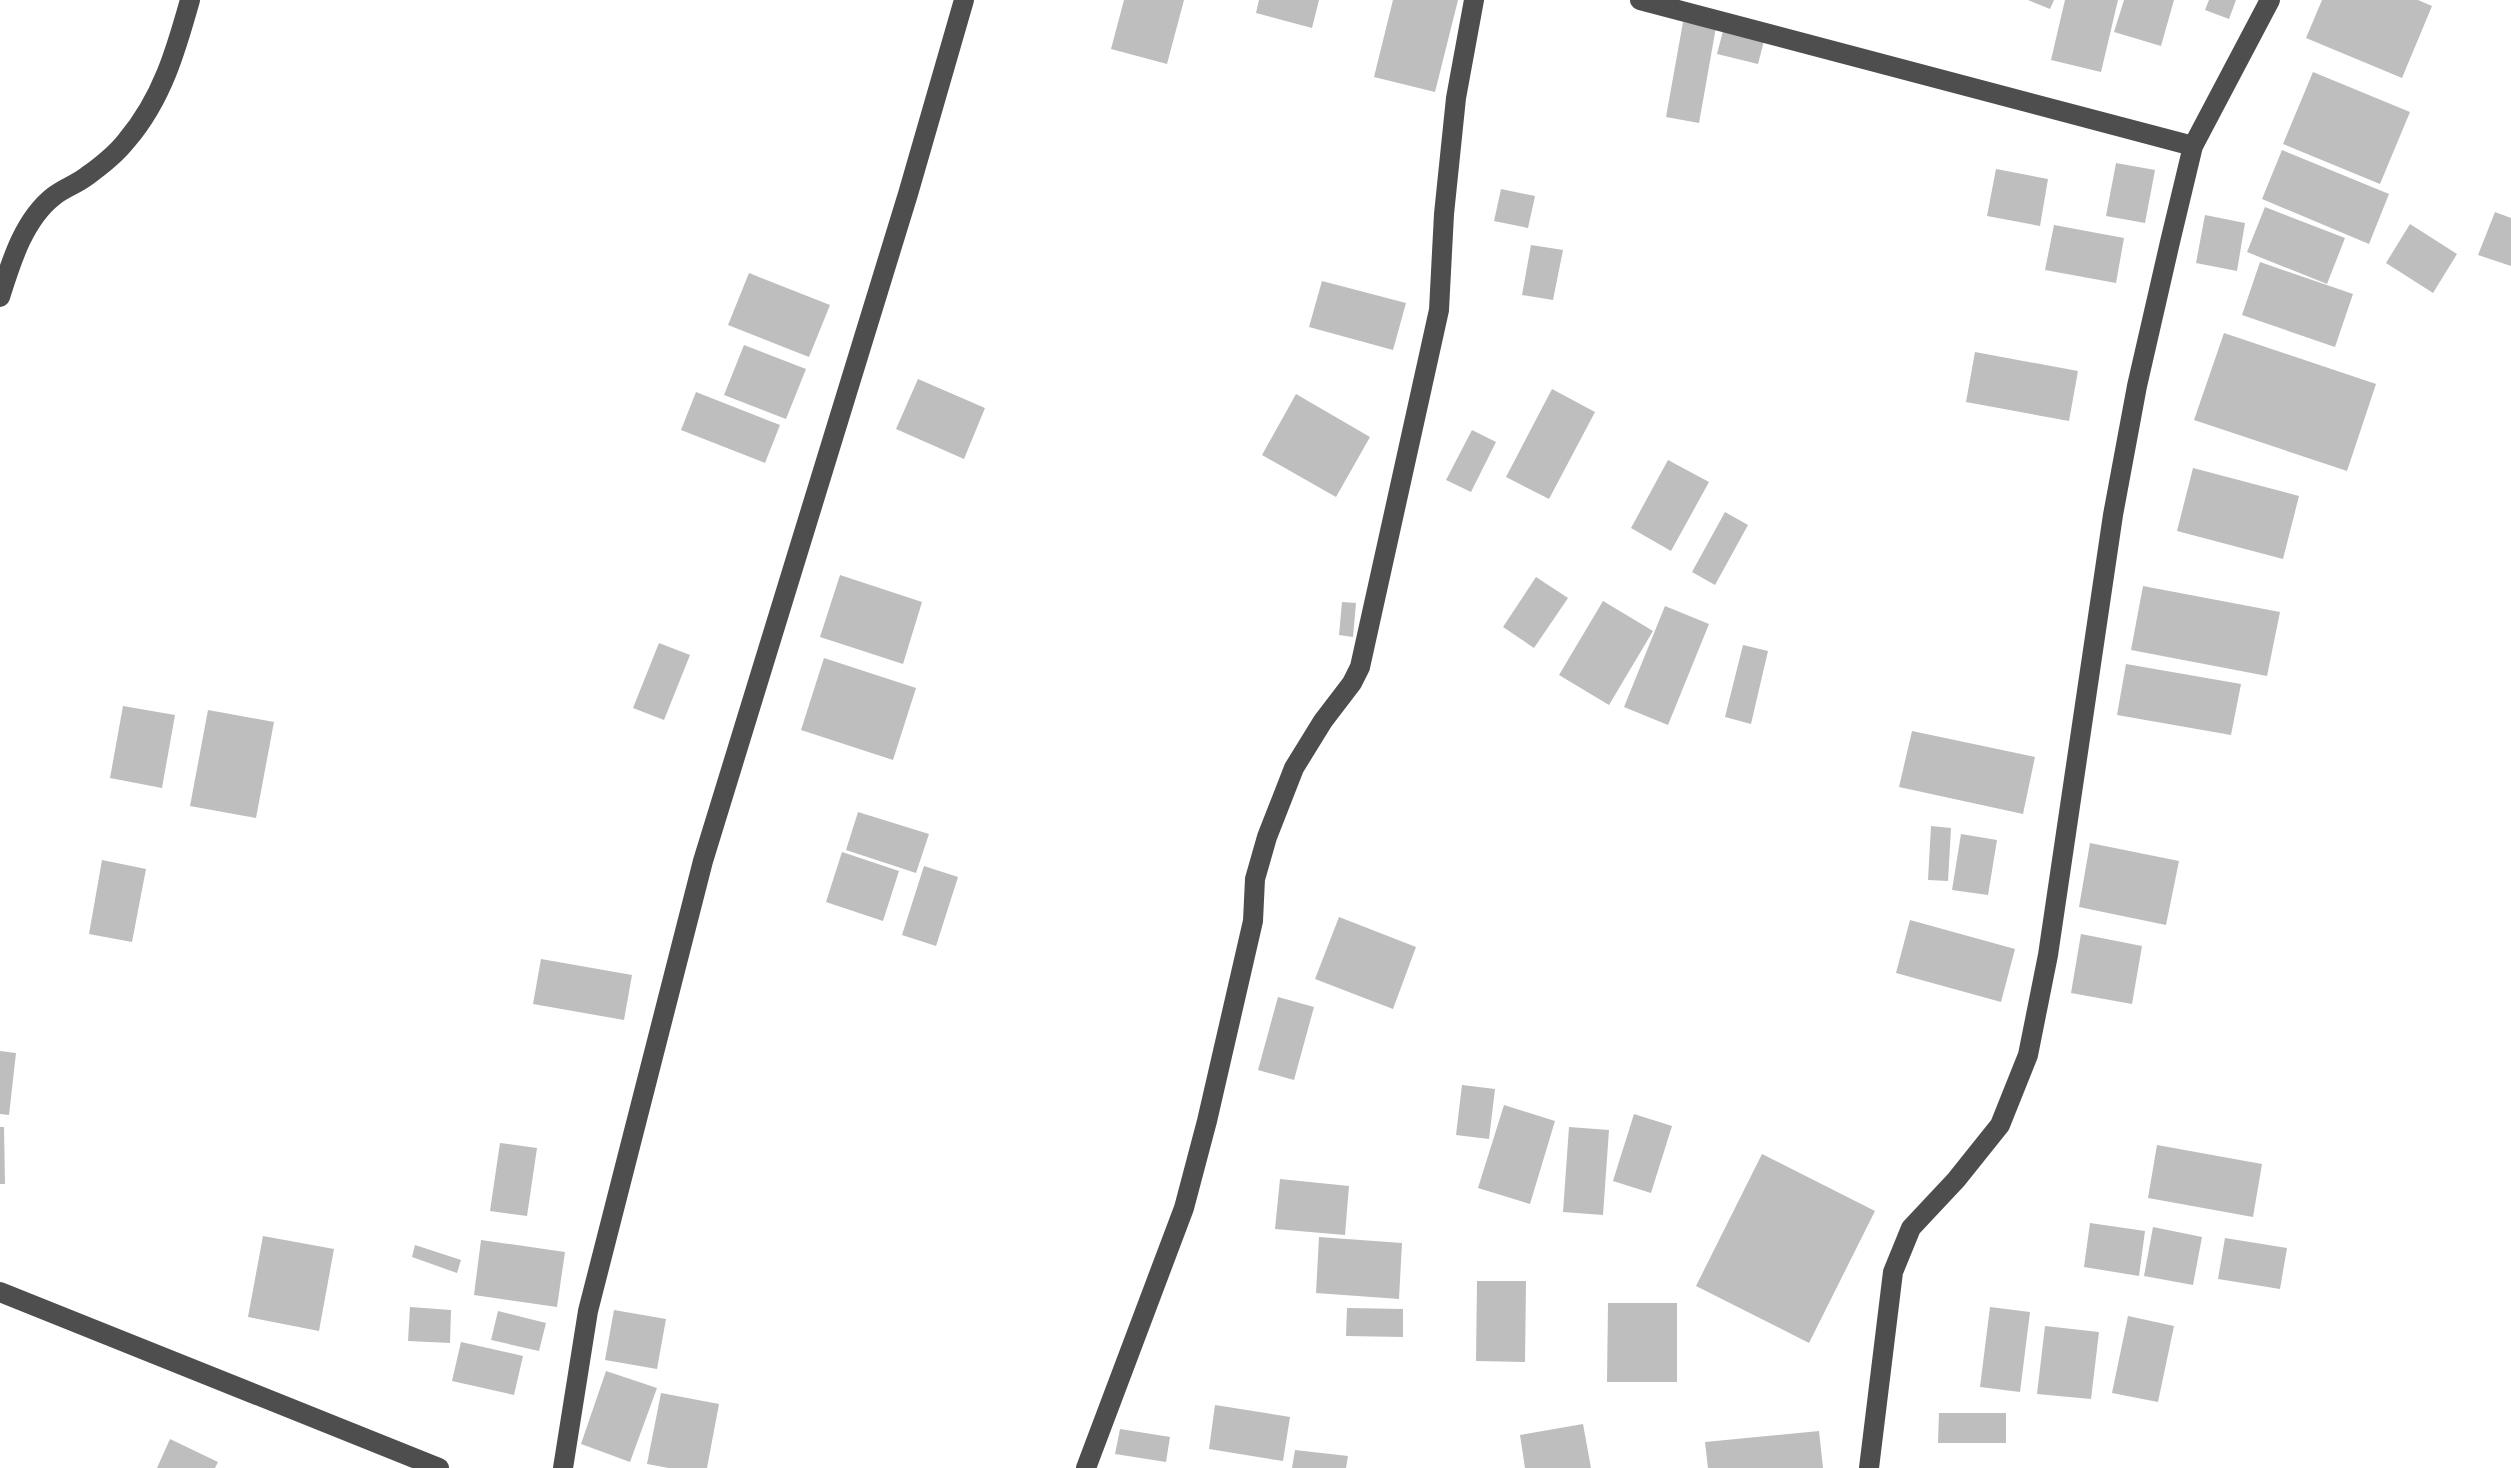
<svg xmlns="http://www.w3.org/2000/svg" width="2511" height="1468" font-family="'Sofia Sans Condensed',sans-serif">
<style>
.building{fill:#bebebe}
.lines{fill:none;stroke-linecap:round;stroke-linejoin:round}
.minor{stroke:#4e4e4e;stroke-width:20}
.tertiary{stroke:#4e4e4e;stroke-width:20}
</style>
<rect width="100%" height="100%" fill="#fff"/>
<g class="building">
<polygon points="1124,0 1184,0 1167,64 1111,49"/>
<polygon points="1259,0 1319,0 1312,28 1256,13"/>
<polygon points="1393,0 1458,0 1435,92 1374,77"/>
<polygon points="2028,0 2054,0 2050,9"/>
<polygon points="2065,0 2118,0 2101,72 2051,60"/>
<polygon points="2124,0 2174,0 2161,46 2114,32"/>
<polygon points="2209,0 2236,0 2229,19 2205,10"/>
<polygon points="2322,0 2418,0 2432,6 2402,78 2306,38"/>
<polygon points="1683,22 1716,27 1699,123 1666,117"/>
<polygon points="1723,31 1764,41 1758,64 1717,54"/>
<polygon points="2313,72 2410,112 2380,184 2283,144"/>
<polygon points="2282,150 2389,194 2369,244 2262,199"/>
<polygon points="2116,163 2155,170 2145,223 2106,216"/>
<polygon points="1996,169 2048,179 2040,226 1987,216"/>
<polygon points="1501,189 1535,196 1528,228 1494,221"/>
<polygon points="2265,207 2345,238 2327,284 2247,252"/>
<polygon points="2495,212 2511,218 2511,266 2478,255"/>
<polygon points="2205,215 2245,223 2237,271 2196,263"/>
<polygon points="2410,224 2457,254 2433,293 2386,263"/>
<polygon points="2054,225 2124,238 2116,283 2045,270"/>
<polygon points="1531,245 1563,250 1553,300 1522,295"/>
<polygon points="2260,262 2353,294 2335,347 2242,315"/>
<polygon points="749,273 830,305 809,357 728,325"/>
<polygon points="1322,281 1406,303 1393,350 1309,327"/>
<polygon points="2224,333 2376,384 2347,471 2194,420"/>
<polygon points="744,345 806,369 786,419 724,395"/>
<polygon points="1975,352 2078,371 2069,421 1966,402"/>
<polygon points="918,379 985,408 964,459 896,429"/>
<polygon points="1552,389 1595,412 1549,499 1506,477"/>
<polygon points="696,392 780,425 765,463 681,430"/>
<polygon points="1296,394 1370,437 1336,497 1262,455"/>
<polygon points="1472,430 1496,442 1471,492 1446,480"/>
<polygon points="1668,460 1709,482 1671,551 1631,528"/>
<polygon points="2193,468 2299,496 2283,559 2177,531"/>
<polygon points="1725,512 1748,525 1715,585 1692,572"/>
<polygon points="840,575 922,602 903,664 820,637"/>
<polygon points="1536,577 1568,598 1534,648 1503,627"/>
<polygon points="2143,586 2280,612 2267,676 2131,650"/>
<polygon points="1603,601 1653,631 1609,705 1559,675"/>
<polygon points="1342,602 1356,603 1353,637 1339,635"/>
<polygon points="1665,606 1709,624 1668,725 1624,707"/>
<polygon points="659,643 690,655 664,720 633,708"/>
<polygon points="1743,645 1768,651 1751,724 1725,717"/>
<polygon points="824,658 916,688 893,760 801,730"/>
<polygon points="2126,664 2241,684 2231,735 2117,715"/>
<polygon points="123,706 175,715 162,788 110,778"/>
<polygon points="208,710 274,722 256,818 190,806"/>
<polygon points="1912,731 2035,757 2023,814 1899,787"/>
<polygon points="858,812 929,834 916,873 846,850"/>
<polygon points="1931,826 1951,828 1948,881 1928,880"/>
<polygon points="1961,834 1997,840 1988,895 1952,890"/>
<polygon points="2090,843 2179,861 2166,925 2079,907"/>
<polygon points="842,852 899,871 883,921 826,902"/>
<polygon points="102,860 146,869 132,942 89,934"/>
<polygon points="924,866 958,877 936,946 902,935"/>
<polygon points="1339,917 1416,947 1393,1009 1315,979"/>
<polygon points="1910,920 2015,949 2001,1002 1896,973"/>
<polygon points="2081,934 2142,946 2132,1004 2071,993"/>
<polygon points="541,959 632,975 624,1020 533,1004"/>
<polygon points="1278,997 1314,1007 1294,1080 1258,1070"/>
<polygon points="0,1051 16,1053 9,1115 0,1114"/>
<polygon points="1462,1085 1495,1089 1489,1139 1456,1135"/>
<polygon points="1504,1105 1555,1121 1530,1204 1478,1188"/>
<polygon points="1634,1114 1672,1126 1651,1193 1613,1181"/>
<polygon points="0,1127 4,1127 5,1184 0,1184"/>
<polygon points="1569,1127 1609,1130 1603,1215 1563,1212"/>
<polygon points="500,1143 537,1148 527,1216 490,1211"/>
<polygon points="2157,1145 2262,1164 2253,1217 2148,1198"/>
<polygon points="1762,1154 1875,1211 1809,1343 1696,1286"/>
<polygon points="1280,1179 1349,1186 1345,1235 1275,1229"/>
<polygon points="2090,1223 2145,1231 2139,1276 2084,1267"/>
<polygon points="2153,1227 2202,1237 2193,1285 2144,1276"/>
<polygon points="263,1236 334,1249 319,1331 248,1317"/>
<polygon points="1319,1237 1402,1243 1399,1299 1316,1293"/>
<polygon points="2225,1238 2287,1248 2280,1289 2218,1279"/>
<polygon points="481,1240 565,1252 557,1307 474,1295"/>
<polygon points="415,1245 461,1260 457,1273 412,1257"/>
<polygon points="1477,1281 1526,1281 1525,1362 1476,1361"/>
<polygon points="1608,1303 1677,1303 1677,1382 1607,1382"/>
<polygon points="410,1307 451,1310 450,1343 408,1341"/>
<polygon points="1990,1307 2030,1312 2020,1392 1980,1387"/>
<polygon points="1347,1308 1403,1309 1403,1337 1346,1336"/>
<polygon points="614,1310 666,1319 657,1369 605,1360"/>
<polygon points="498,1311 546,1323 539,1351 491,1340"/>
<polygon points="2128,1316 2174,1326 2158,1402 2112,1393"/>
<polygon points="2045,1326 2099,1332 2091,1399 2037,1394"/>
<polygon points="461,1342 523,1356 514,1395 452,1381"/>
<polygon points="606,1371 657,1388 630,1462 581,1444"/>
<polygon points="661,1393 719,1404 707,1468 669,1468 647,1464"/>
<polygon points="1215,1405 1290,1417 1283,1461 1209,1449"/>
<polygon points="1939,1413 2006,1413 2006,1443 1938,1443"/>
<polygon points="1583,1424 1591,1468 1525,1468 1520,1435"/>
<polygon points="1120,1429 1170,1437 1166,1462 1115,1454"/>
<polygon points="1819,1431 1823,1468 1708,1468 1705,1442"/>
<polygon points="170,1439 218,1462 215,1468 157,1468"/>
<polygon points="1295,1450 1348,1456 1346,1468 1292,1468"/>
</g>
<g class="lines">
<g class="minor">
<polyline points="1640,0 2193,146"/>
<path d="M0,297C11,262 24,219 54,196C64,188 77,184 87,176C101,166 117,153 127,140C162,99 176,50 190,0"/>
<polyline points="0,1292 439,1468"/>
<polyline points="563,1468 588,1311 703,861 908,194 964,0"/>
<polyline points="1086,1468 1184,1208 1207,1121 1253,921 1255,879 1267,837 1294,768 1323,721 1352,683 1360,667 1439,310 1444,214 1456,98 1474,0"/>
</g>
<polyline class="tertiary" points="1869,1468 1893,1272 1911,1228 1956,1180 2000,1125 2028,1055 2048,955 2113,515 2137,386 2170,242 2193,146 2270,0"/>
</g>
</svg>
